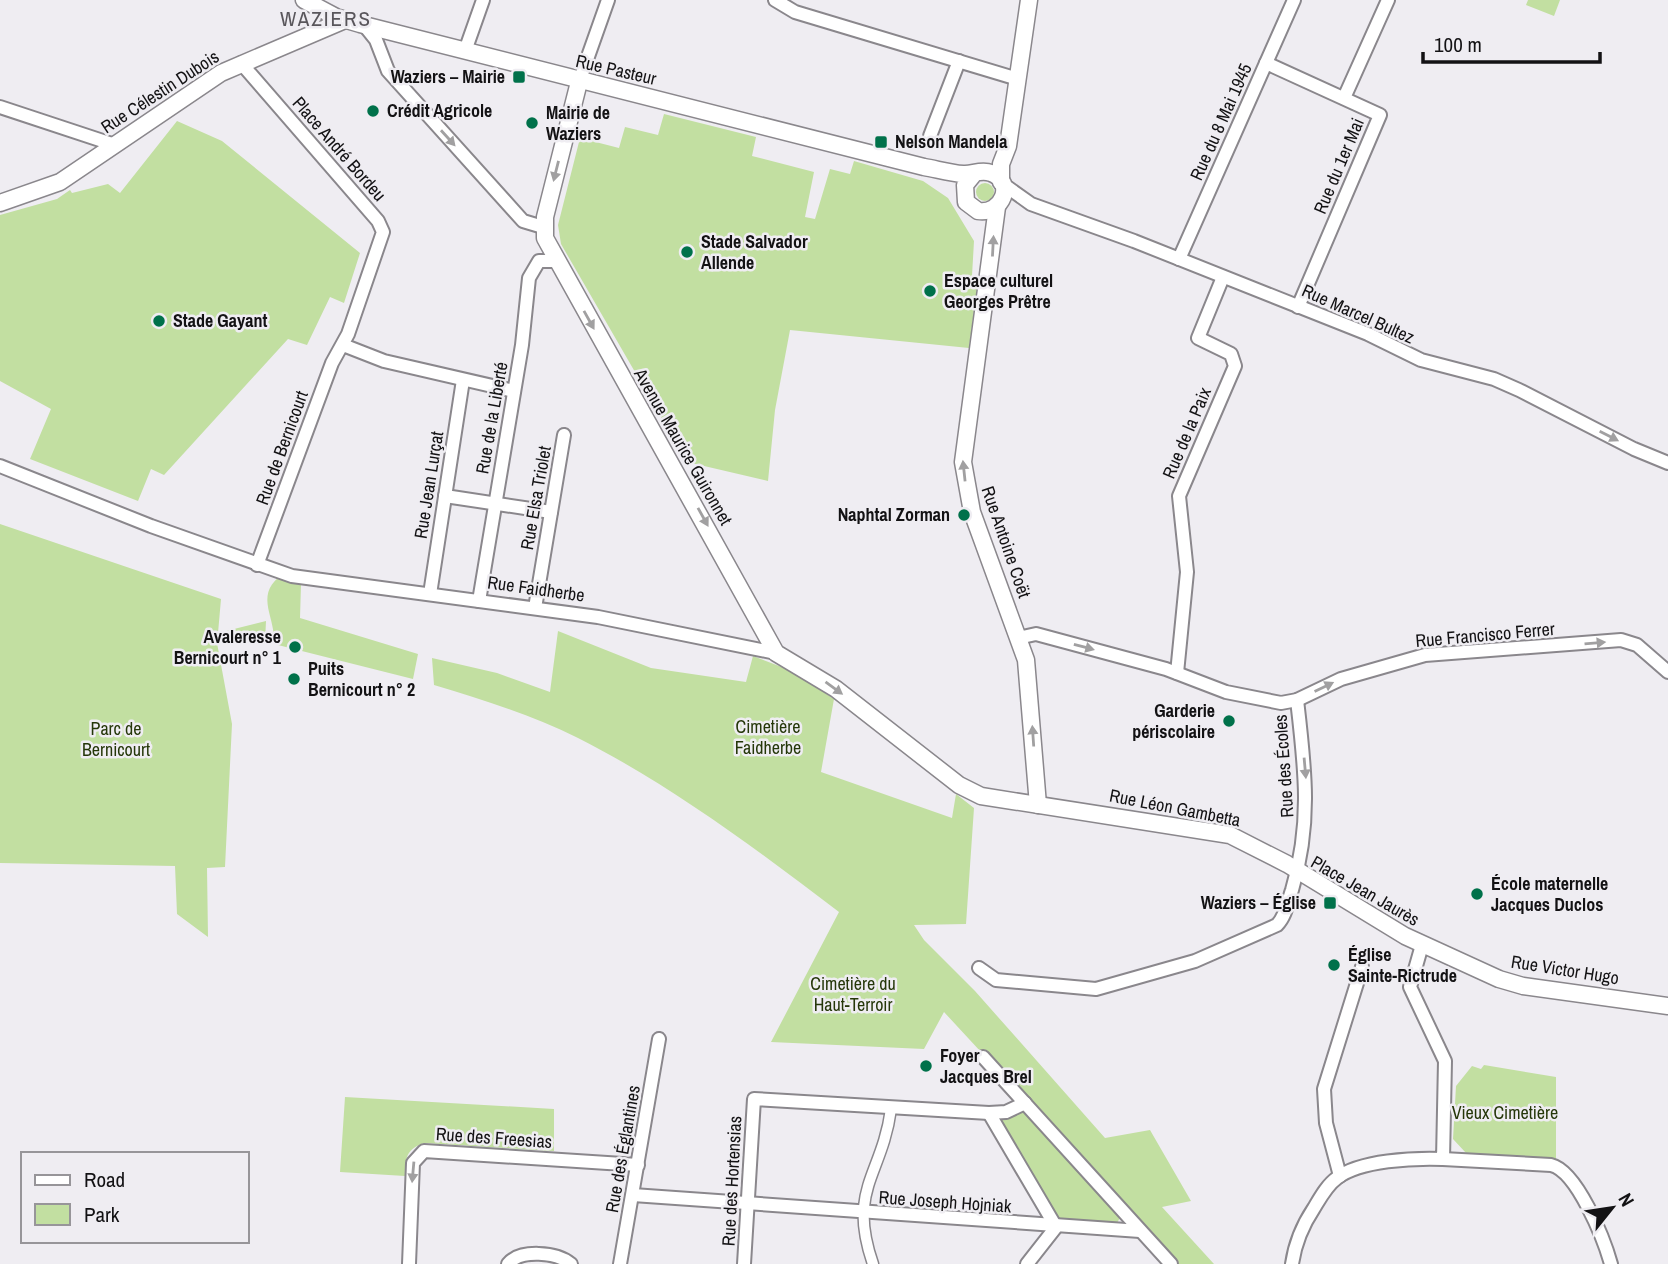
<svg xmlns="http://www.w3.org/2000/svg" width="1668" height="1264" font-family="'Archivo Narrow',sans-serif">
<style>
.green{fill:#c2dfa1}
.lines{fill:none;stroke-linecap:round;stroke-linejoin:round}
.pedestrian-casing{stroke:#8a878c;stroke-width:13}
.minor-casing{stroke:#8a878c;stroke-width:16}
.tertiary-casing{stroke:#8a878c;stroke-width:19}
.pedestrian{stroke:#fff;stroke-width:10}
.minor{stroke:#fff;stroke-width:12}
.tertiary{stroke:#fff;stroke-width:16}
.oneway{fill:#a1a0a1}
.poi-dot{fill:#00714a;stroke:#efedf2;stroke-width:2.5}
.labels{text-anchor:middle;stroke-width:5;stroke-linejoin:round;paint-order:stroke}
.street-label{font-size:18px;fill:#131214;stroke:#efedf2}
.poi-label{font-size:18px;font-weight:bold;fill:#131214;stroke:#efedf2;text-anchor:start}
.park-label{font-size:18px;fill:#253709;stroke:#efedf2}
.quarter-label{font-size:21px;letter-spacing:2px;fill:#59565b;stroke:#efedf2}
</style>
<rect width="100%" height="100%" fill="#efedf2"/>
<g class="green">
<polygon points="1528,0 1560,0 1554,16 1526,5"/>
<polygon points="664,114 756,137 752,156 814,172 805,217 815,219 830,169 850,174 854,161 923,181 948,198 974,241 972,276 978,281 969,348 790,330 775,410 768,481 687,462 561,244 558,225 580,138 619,148 625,127 658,135"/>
<polygon points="177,121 222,141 360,253 344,303 330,297 307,345 288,339 164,475 151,469 138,501 30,459 51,409 0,381 0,215 57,199 70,190 72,193 108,184 120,193"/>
<circle cx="985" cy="192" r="9"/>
<polygon points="0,524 221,599 218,633 266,621 265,642 244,636 217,643 232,724 225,867 207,868 208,937 177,914 175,866 0,863"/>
<path d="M279,577L301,584L300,618L418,654L413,679L274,644C276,617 255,597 279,577Z"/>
<path d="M558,631L651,668L746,682L753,656L792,671L834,699L821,772L952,818L956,794L974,808L966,924L914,925L924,940L975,991L1105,1138L1150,1130L1191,1201L1162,1207L1214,1264H1177L944,1012L924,1049L771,1042L839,912C756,849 671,785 578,738C532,715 483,700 434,685L432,658L497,673L550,692Z"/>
<polygon points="1484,1065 1556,1077 1556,1159 1466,1153 1453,1139 1456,1086 1472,1066 1481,1069"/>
<path d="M345,1097L554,1109V1151L425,1143C406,1148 405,1159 405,1176L340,1172Z"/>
<polygon points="1024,1108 1121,1216 1117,1223 1058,1218 997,1118"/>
</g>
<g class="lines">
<defs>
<path id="pedestrian" d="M873,1264C847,1189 882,1176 891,1109"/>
<g id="minor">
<polyline points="775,0 795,12 1018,79"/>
<polyline points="364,25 376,40 388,71 523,221 543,227"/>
<polyline points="465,51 483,0"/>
<polyline points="241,63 378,221 383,232 348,334 332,363 257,565"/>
<polyline points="1266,63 1380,115 1298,307"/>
<polyline points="579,82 608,0"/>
<polyline points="1344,98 1388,0"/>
<polyline points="0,107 115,145"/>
<polyline points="930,136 959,61"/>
<polyline points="1003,184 1031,204 1134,241 1368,334 1421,360 1494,379 1519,390 1634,449 1668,463"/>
<polyline points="1179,259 1294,0"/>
<polyline points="343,345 384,361 514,391"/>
<polyline points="0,466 151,526 292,576 598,617 776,653"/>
<polyline points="445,496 551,512"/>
<polyline points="430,594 463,380"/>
<polyline points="479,601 522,345 529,278 539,261 556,261"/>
<polyline points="535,608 564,435"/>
<polyline points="1018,638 1036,634 1166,669 1226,692 1281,703 1297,700 1341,679 1425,655 1621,640 1637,645 1668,672"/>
<polyline points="1177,673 1187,572 1179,496 1235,366 1231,354 1198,338 1223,277"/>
<path d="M979,968L996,980L1096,989L1195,961L1277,925C1286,916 1288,901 1292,890C1312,823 1305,768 1297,700"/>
<polyline points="983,1057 1171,1264"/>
<polyline points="989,1113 1056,1227 1027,1264"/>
<path d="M1443,1159L1551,1165C1577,1171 1604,1239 1611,1264"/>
<polyline points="1340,1176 1326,1123 1324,1089 1362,967"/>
<polyline points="633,1195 1140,1231"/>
<polyline points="409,1264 413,1163 424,1151 638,1165"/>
<path d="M508,1264C520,1249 557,1252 571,1264"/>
<polyline points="620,1264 659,1039"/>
<polyline points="744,1264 754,1099 989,1113 1006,1112 1025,1103"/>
<path d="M1292,1264C1295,1243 1302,1226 1314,1208C1320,1198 1327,1185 1337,1178C1360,1160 1414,1158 1443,1159L1445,1061L1410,987L1422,945"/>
</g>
<g id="tertiary">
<path d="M304,0L336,17L360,24L924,167C936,169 950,173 963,174C972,175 981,169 991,173C1016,182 1002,215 978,211L966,202L965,185L974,174"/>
<polyline points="579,82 545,217 545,238 776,653 836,689 959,785 981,796 1230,835 1287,864 1405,936 1499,979 1523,986 1668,1006"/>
<polyline points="1001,182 1001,164 1008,146 1029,0"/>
<polyline points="0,203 60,182 221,73 345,20"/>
<polyline points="997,207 963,462 972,512 1026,660 1038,805"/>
</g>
</defs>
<use href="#pedestrian" class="pedestrian-casing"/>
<use href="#minor" class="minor-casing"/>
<use href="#tertiary" class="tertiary-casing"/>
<use href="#pedestrian" class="pedestrian"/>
<use href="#minor" class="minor"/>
<use href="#tertiary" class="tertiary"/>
</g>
<defs><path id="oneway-solid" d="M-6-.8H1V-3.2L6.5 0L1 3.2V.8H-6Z" transform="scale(1.75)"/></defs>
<g class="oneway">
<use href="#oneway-solid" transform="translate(448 138) rotate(48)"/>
<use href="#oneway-solid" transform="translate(556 171) rotate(104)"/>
<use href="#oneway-solid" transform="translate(993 246) rotate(-87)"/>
<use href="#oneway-solid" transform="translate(589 320) rotate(61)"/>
<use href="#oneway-solid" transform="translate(1609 436) rotate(27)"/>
<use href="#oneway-solid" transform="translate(964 471) rotate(-96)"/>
<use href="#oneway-solid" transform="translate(703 517) rotate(61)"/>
<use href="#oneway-solid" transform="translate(1595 643) rotate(-5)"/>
<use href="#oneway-solid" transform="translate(1084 647) rotate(15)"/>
<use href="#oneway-solid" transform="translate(1324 687) rotate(-26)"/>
<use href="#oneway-solid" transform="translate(834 688) rotate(36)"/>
<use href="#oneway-solid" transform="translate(1033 736) rotate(-94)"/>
<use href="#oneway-solid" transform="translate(1305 768) rotate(85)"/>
<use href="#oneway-solid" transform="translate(413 1172) rotate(95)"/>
</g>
<g class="poi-dot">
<rect x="512" y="70" width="14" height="14" rx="3.5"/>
<circle cx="373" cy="111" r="7"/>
<circle cx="532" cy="123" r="7"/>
<rect x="874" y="135" width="14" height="14" rx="3.5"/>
<circle cx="687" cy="252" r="7"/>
<circle cx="930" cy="291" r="7"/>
<circle cx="159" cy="321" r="7"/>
<circle cx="964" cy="515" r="7"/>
<circle cx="295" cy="647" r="7"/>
<circle cx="294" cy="679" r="7"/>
<circle cx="1229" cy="721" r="7"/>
<circle cx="1477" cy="894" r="7"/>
<rect x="1323" y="896" width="14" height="14" rx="3.5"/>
<circle cx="1334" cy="965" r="7"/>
<circle cx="926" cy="1066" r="7"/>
</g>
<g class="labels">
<g class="street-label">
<text transform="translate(616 70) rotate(13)" y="6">Rue Pasteur</text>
<text transform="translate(160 92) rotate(-33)" y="6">Rue Célestin Dubois</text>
<text transform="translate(1221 122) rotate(-66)" y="6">Rue du 8 Mai 1945</text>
<text transform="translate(339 149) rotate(49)" y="6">Place André Bordeu</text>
<text transform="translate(1339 166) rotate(-67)" y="6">Rue du 1er Mai</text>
<text transform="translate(1358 314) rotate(24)" y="6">Rue Marcel Bultez</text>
<text transform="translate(492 418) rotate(-80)" y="6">Rue de la Liberté</text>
<text transform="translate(1187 433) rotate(-67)" y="6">Rue de la Paix</text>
<text transform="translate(683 447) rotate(60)" y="6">Avenue Maurice Guironnet</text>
<text transform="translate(282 448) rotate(-70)" y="6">Rue de Bernicourt</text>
<text transform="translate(429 485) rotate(-81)" y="6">Rue Jean Lurçat</text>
<text transform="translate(536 498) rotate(-80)" y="6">Rue Elsa Triolet</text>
<text transform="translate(1006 542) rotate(71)" y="6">Rue Antoine Coët</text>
<text transform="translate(536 589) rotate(8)" y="6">Rue Faidherbe</text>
<text transform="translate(1485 635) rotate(-5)" y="6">Rue Francisco Ferrer</text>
<text transform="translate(1284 766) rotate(-94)" y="6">Rue des Écoles</text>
<text transform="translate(1175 808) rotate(11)" y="6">Rue Léon Gambetta</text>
<text transform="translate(1365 891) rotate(30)" y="6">Place Jean Jaurès</text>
<text transform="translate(1565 970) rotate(9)" y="6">Rue Victor Hugo</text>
<text transform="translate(494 1138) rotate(4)" y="6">Rue des Freesias</text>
<text transform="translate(623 1149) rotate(-80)" y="6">Rue des Églantines</text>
<text transform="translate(732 1181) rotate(-87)" y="6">Rue des Hortensias</text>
<text transform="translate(945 1202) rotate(4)" y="6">Rue Joseph Hojniak</text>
</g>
<g class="poi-label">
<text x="505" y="83" text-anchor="end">Waziers – Mairie</text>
<text x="387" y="117">Crédit Agricole</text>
<text x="546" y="119">Mairie de<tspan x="546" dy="21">Waziers</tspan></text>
<text x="895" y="148">Nelson Mandela</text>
<text x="701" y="248">Stade Salvador<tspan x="701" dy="21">Allende</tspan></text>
<text x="944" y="287">Espace culturel<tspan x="944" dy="21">Georges Prêtre</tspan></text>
<text x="173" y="327">Stade Gayant</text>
<text x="950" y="521" text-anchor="end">Naphtal Zorman</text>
<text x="281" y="643" text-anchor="end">Avaleresse<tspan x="281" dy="21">Bernicourt n° 1</tspan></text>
<text x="308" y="675">Puits<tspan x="308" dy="21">Bernicourt n° 2</tspan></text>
<text x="1215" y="717" text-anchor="end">Garderie<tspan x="1215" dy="21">périscolaire</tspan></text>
<text x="1491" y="890">École maternelle<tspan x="1491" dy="21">Jacques Duclos</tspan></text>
<text x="1316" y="909" text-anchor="end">Waziers – Église</text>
<text x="1348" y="961">Église<tspan x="1348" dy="21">Sainte-Rictrude</tspan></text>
<text x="940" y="1062">Foyer<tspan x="940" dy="21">Jacques Brel</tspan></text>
</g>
<g class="park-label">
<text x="768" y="733">Cimetière<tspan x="768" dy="21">Faidherbe</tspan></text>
<text x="116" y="735">Parc de<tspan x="116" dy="21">Bernicourt</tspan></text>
<text x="853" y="990">Cimetière du<tspan x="853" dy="21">Haut-Terroir</tspan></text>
<text x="1505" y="1119">Vieux Cimetière</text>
</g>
<g class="quarter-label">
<text x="326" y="26">WAZIERS</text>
</g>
</g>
<rect x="21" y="1152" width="228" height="91" fill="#efedf2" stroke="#979599" stroke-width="2"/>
<rect x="35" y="1175" width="35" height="10" fill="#ffffff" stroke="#979599" stroke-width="2"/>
<text x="84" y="1187" font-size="21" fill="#131214">Road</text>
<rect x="35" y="1204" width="35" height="21" fill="#c2dfa1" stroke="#979599" stroke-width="2"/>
<text x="84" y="1222" font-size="21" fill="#131214">Park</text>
<g transform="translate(1612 1208) rotate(60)" stroke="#efedf2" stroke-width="5" paint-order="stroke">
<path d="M0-5L12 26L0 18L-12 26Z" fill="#131214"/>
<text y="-10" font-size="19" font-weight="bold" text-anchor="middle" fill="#131214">N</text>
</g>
<path d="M1423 52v10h177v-10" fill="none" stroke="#131214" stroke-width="3.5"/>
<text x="1434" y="52" font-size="21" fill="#131214" stroke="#efedf2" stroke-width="5" paint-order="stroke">100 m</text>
</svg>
